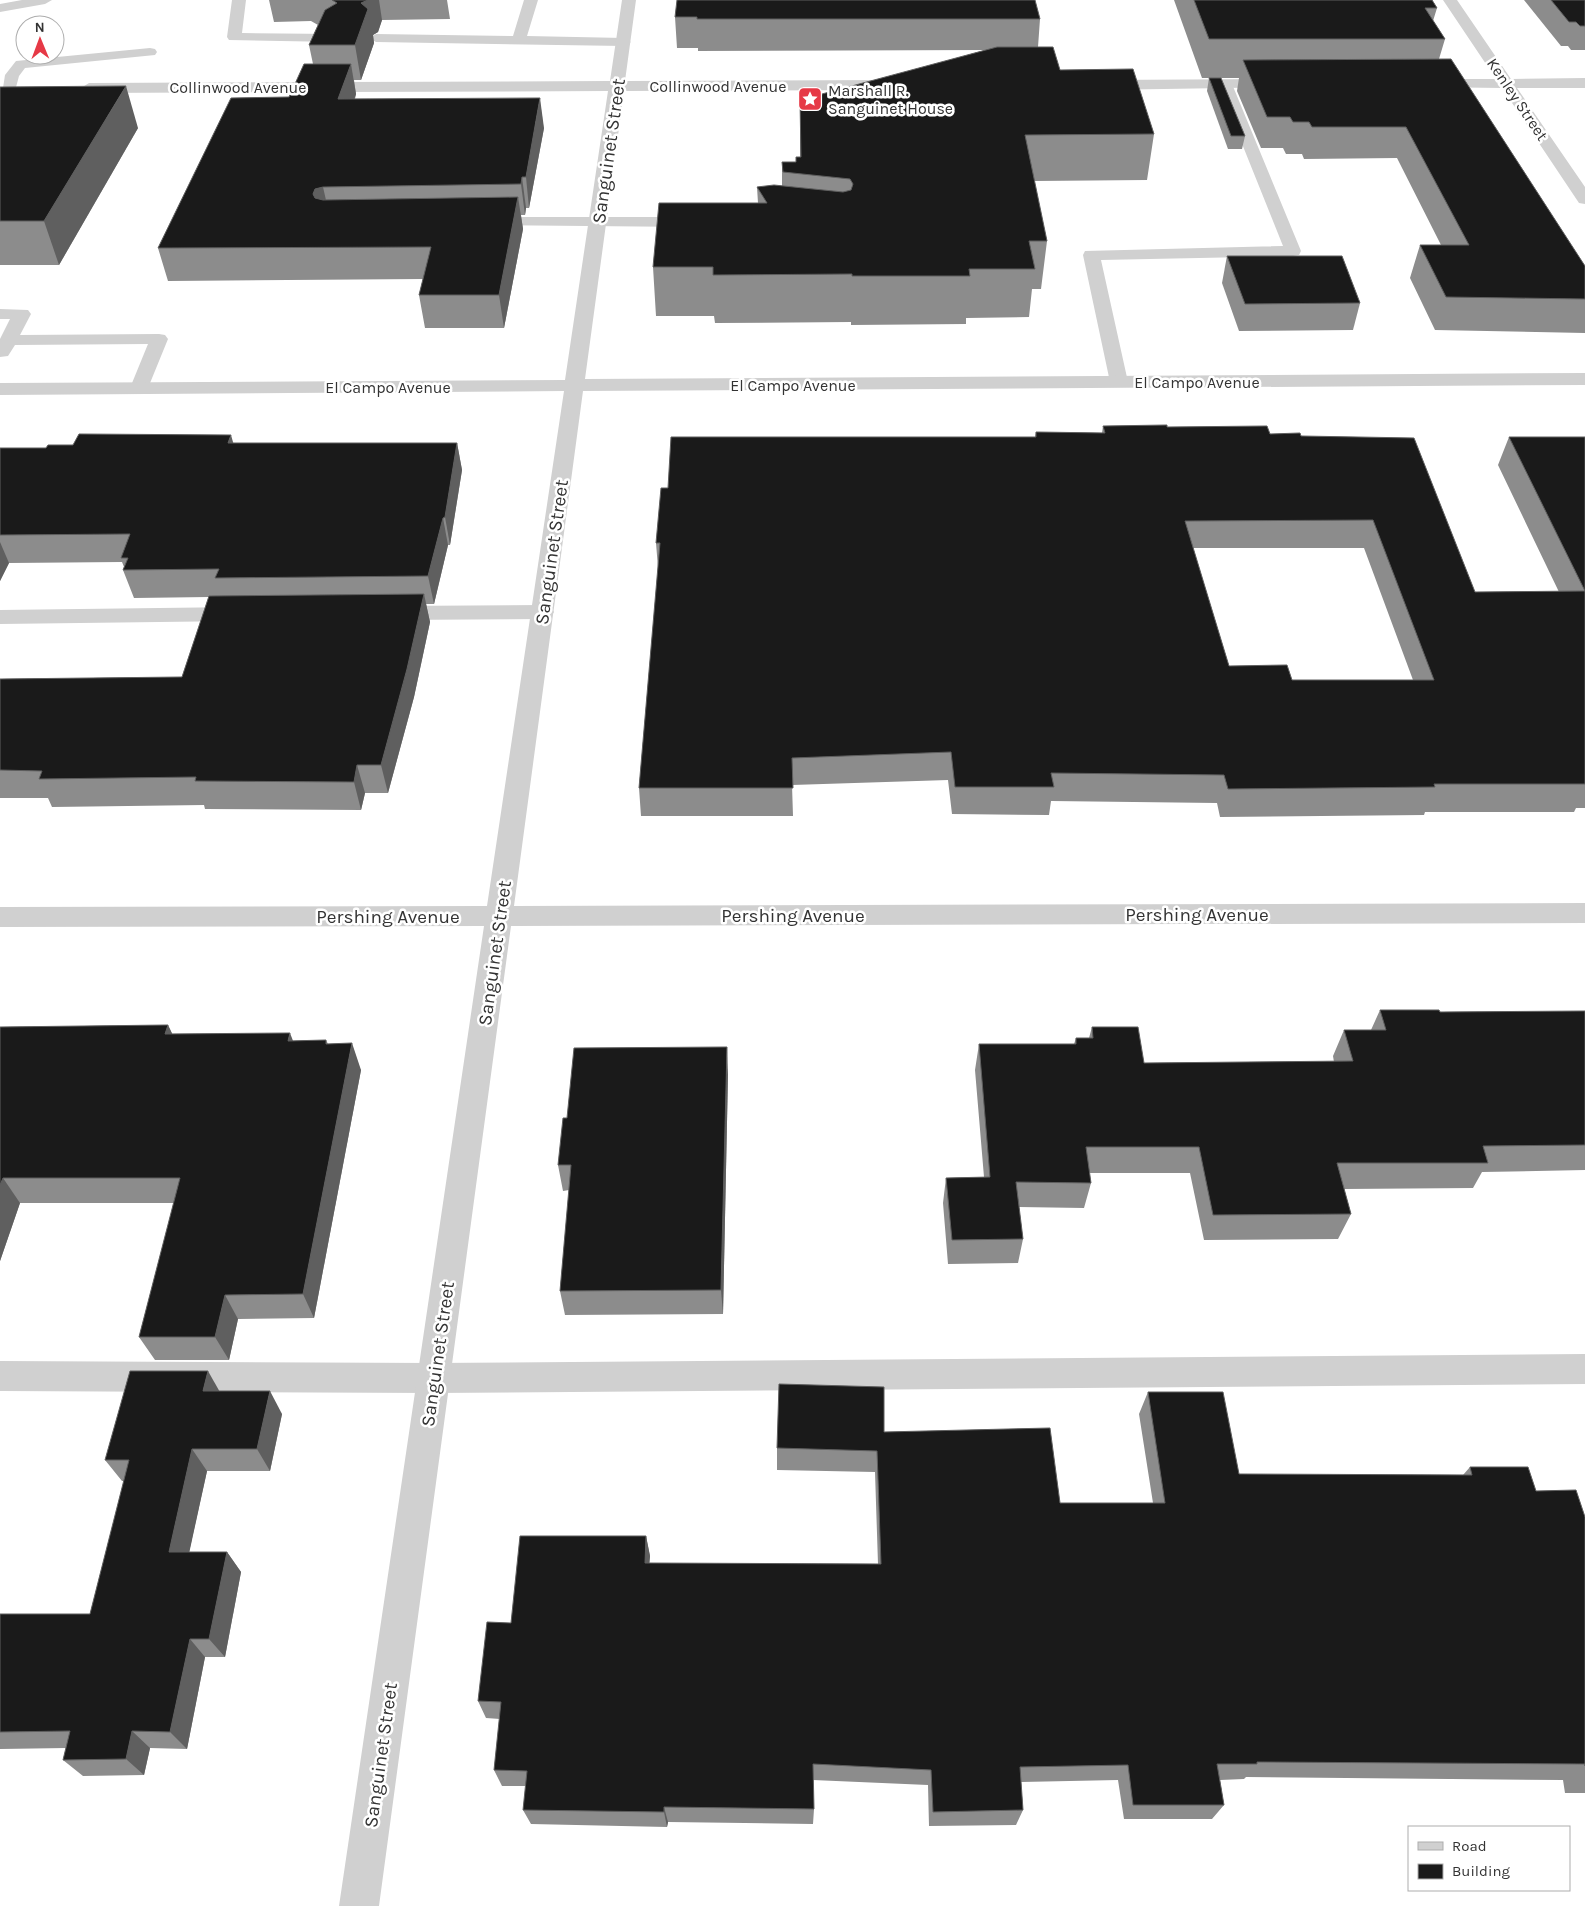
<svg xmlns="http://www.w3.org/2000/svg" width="1585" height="1906" font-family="Karla,sans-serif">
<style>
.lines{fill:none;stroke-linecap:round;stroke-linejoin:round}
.service{fill:#d0d0d0;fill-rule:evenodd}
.minor{fill:#d0d0d0;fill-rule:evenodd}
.wall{fill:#8c8c8c;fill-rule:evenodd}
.shaded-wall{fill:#5f5f5f}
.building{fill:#1a1a1a;stroke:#5f5f5f;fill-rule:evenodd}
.labels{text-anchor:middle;stroke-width:5;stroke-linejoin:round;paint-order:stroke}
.far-street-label{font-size:16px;fill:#333;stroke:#fff}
.far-poi-label{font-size:16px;fill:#333;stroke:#fff;text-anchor:start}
.street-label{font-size:19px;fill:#333;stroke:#fff}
</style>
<rect width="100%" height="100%" fill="#fff"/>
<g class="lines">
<g class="service">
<polygon points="22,0 52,0 45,4 0,12 0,4"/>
<polygon points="232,0 246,0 242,33 335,34 342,38 335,42 229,40 227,37"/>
<polygon points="524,0 538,0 527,36 624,38 631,42 624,46 376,42 369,38 376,34 513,36"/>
<polygon points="150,48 155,49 157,52 155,55 25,68 19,76 15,91 5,91 3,88 5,75 16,61"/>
<polygon points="1225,80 1232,84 1301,251 1299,255 1293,256 1101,260 1128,382 1126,386 1112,386 1110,382 1083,255 1085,251 1283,246 1218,84"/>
<polygon points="486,217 692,217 698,219 700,222 698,225 692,227 480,225 478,222 480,219"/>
<polygon points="0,309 28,310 31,314 20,335 159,334 165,335 168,339 148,388 146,392 132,392 130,388 148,344 15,345 8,356 0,357 0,339 10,319 0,319"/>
<polygon points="543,605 551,607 554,612 551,617 543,619 393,620 385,618 382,613 385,608 393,606"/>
<polygon points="239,607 247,609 250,614 247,619 239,621 0,624 0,610"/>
<polygon points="1585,1354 1585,1384 433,1393 0,1391 0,1361 433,1363"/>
</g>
<g class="minor">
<polygon points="622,0 636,0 625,81 891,80 899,85 891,90 624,91 585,379 1585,373 1585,385 583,391 514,906 1585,903 1585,923 511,926 379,1906 339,1906 484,926 0,927 0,907 487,906 564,391 0,395 0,383 565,380 608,91 89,93 81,88 89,83 610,81"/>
<polygon points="1443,0 1457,0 1511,79 1585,78 1585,88 1517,88 1585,187 1585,204 1579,203 1502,88 1424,87 1421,84 1429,79 1496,79"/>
<polygon points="1276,79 1284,84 1281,87 1102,90 1094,85 1102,80"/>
</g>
</g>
<g class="wall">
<polygon points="269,0 447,0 450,19 382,20 378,32 373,35 374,43 361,80 354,80 356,94 355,99 544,128 529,208 526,208 525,215 521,215 523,229 504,328 425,328 419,295 423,279 168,281 158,248 289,97 313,64 309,45 318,25 311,21 274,22"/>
<polygon points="1174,0 1432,0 1437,8 1433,21 1445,39 1439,59 1585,266 1585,333 1435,330 1410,278 1420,245 1441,245 1397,158 1304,159 1302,154 1286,154 1283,148 1261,148 1237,91 1239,78 1202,78"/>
<polygon points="1524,0 1585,0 1585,50 1571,50 1568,46 1561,46"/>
<polygon points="675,17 1040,19 1038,47 1060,70 1154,134 1147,180 1034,181 1047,241 1041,289 1032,289 1029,317 966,318 966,324 851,325 851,322 715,323 714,316 656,316 653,267 758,203 757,187 782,186 782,162 796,162 800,157 800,100 807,100 985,50 698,51 698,48 677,48"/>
<polygon points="1209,78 1245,136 1242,149 1228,149 1207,91"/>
<polygon points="0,87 138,128 59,265 0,265"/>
<polygon points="1227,256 1360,303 1353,330 1239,331 1222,283"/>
<path d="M1103,426L1167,427L1301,436L1475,592H1559L1498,465L1509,437H1585V808H1576L1574,812H1425L1424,815L1220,817L1217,803L1051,801L1049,815L952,814L948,780L792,785L793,816H641L639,788L658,568L656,543L668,488L1035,437L1036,432L1102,433ZM1193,548H1364L1413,680H1292L1229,666Z"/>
<polygon points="233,443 457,443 462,470 450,545 448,545 434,604 426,604 430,622 414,697 388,793 365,793 361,810 205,809 204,805 52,807 48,798 0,798 0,679 182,677 209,597 134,598 123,570 124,567 122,562 9,563 0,581 0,448 46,448"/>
<polygon points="1380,1010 1440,1012 1585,1011 1585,1170 1482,1172 1473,1188 1344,1189 1351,1214 1338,1239 1204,1240 1190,1173 1089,1173 1091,1183 1084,1208 1019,1207 1023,1239 1018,1263 948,1264 943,1203 946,1178 984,1177 975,1070 979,1044 1074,1044 1076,1038 1089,1038 1092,1027 1144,1063 1334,1062 1333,1056 1344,1030 1371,1030"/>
<polygon points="168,1025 172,1034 293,1041 326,1040 328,1044 361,1070 314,1318 238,1319 229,1360 155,1360 139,1337 174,1203 20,1203 0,1261 0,1027"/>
<polygon points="728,1074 723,1314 565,1315 560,1291 569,1190 563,1191 558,1165 567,1118"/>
<polygon points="220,1391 282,1414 270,1471 207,1471 189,1552 227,1552 241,1572 225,1657 205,1657 187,1749 150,1748 144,1775 83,1776 63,1760 66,1748 0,1749 0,1614 90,1614 124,1481 122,1481 105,1460"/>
<polygon points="1148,1392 1239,1474 1463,1475 1470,1467 1536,1491 1585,1517 1585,1793 1565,1793 1563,1780 1246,1777 1244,1779 1220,1780 1224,1805 1212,1819 1124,1819 1118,1780 1021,1782 1023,1810 1016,1825 929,1826 928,1785 813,1780 814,1809 813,1824 668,1822 667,1827 531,1824 523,1810 526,1786 502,1786 494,1770 500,1719 486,1718 478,1701 511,1623 646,1536 650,1556 649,1563 878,1564 875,1472 777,1470 777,1448 884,1432 1060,1503 1153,1503 1139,1414"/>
</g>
<g class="shaded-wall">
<polygon points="368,0 379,0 382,20 378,32 373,35 374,43 361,80 355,45 361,3"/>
<polygon points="351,64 356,94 344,129 338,99"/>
<polygon points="126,86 138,128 59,265 44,221"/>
<polygon points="540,98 544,128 529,208 526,177"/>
<polygon points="522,177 526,208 525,215 521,184"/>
<polygon points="323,187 330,218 322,220 313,194 315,189"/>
<polygon points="518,197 523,229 504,328 499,295"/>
<polygon points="231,435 239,463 228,443"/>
<polygon points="457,443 462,470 450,545 445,517"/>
<polygon points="443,518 448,545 434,604 428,576"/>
<polygon points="0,542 9,563 0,581"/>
<polygon points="424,594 430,622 414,697 388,793 381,765"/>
<polygon points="357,765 365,793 361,810 354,782"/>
<polygon points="168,1025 181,1052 165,1034"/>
<polygon points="290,1033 300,1059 288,1041"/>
<polygon points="352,1043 361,1070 314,1318 303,1294"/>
<polygon points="727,1047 728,1074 723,1314 721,1290"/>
<polygon points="3,1178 20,1203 0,1261 0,1185"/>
<polygon points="225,1295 238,1319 229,1360 215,1337"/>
<polygon points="208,1371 221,1394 203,1391"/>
<polygon points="270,1391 282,1414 270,1471 257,1449"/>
<polygon points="192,1449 207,1471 185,1572 169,1552"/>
<polygon points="646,1536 650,1556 648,1582 645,1563"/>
<polygon points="227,1552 241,1572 225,1657 209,1639"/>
<polygon points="190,1639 205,1657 187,1749 170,1732"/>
<polygon points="132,1731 150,1748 144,1775 126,1759"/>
<polygon points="664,1807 668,1822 667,1827 664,1812"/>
</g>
<g class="building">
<polygon points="332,0 368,0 361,3 368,9 355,45 309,45 325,10 337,3"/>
<polygon points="677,0 1035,0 1040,19 697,19 697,17 675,17"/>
<polygon points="1194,0 1432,0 1437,8 1425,8 1445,39 1209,39"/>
<polygon points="1551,0 1585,0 1585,26 1580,26 1576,22 1569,22"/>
<polygon points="997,47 1053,47 1060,70 1133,69 1154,134 1025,135 1047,241 1029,241 1035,269 969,269 970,276 852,276 852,274 713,275 713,267 653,267 659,203 767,203 757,187 774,185 843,192 851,190 853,184 850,179 783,172 782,162 796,162 796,157 801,157 800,100 807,100 807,98"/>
<polygon points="1451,59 1585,266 1585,299 1446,297 1420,245 1469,245 1406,127 1312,127 1309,122 1293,122 1290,117 1267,117 1243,60"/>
<polygon points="304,64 351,64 338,99 540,98 526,177 522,177 521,184 323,187 315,189 313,194 315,198 323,200 518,197 499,295 419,295 431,247 158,248 231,98 289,97"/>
<polygon points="1209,78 1221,78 1245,136 1231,136"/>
<polygon points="126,86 44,221 0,221 0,87"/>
<polygon points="1227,256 1342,256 1360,303 1245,304"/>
<path d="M1167,425V427L1267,426L1270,434L1300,433L1301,436L1414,438L1475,592L1585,591L1509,437H1585V784H1434L1435,787L1228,789L1224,775L1051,773L1054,787H955L951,752L792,758L793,788H639L660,543H656L661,488H668L671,437H1036V432L1105,433L1103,426ZM1373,520L1434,680H1292L1287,665L1229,666L1185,521Z"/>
<polygon points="79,434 231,435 228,443 457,443 445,517 443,518 428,576 215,578 219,569 123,570 128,558 121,558 130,534 0,535 0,448 46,448 48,445 73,445"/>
<polygon points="424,594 407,669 381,765 357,765 354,782 195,781 196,777 39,779 42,771 0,770 0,679 182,677 209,596"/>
<polygon points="1380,1010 1439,1010 1440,1012 1585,1011 1585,1145 1483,1146 1488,1163 1337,1163 1351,1214 1213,1215 1199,1147 1086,1147 1091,1183 1016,1182 1023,1239 952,1240 946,1178 990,1177 979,1044 1076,1044 1076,1038 1093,1038 1092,1027 1138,1027 1144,1063 1353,1061 1344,1030 1386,1030"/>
<polygon points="168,1025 165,1034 290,1033 288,1041 326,1040 326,1044 352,1043 303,1294 225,1295 215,1337 139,1337 180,1178 3,1178 0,1185 0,1027"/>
<polygon points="727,1047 721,1290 560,1291 571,1165 558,1165 563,1118 567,1118 574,1048"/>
<polygon points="130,1371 208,1371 203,1391 270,1391 257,1449 192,1449 169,1552 227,1552 209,1639 190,1639 170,1732 132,1731 126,1759 63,1760 70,1731 0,1732 0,1614 90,1614 129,1460 105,1460"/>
<polygon points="779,1384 884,1387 884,1432 1050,1428 1060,1503 1165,1503 1148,1392 1223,1392 1239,1474 1472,1475 1470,1467 1528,1467 1536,1491 1576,1490 1585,1517 1585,1766 1585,1764 1257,1762 1257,1764 1217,1764 1224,1805 1133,1805 1128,1765 1020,1767 1023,1810 933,1812 931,1770 813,1764 814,1809 664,1807 664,1812 523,1810 527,1771 494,1770 501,1702 478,1701 487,1622 511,1623 520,1536 646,1536 645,1563 881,1564 877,1451 777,1448"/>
</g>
<defs>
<symbol id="sight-square" viewBox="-11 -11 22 22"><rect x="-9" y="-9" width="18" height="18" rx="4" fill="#e63946" stroke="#fff"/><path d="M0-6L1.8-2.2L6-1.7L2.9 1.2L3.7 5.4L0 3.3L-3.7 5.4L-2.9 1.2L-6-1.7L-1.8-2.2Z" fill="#fff"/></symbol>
</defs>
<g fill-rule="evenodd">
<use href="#sight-square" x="796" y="85" width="28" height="28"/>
</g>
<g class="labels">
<g class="far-street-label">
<text x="718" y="92">Collinwood Avenue</text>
<text x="238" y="93">Collinwood Avenue</text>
<text transform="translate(1518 99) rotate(56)" y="6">Kenley Street</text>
<text x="1197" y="388">El Campo Avenue</text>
<text x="793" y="391">El Campo Avenue</text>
<text x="388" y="393">El Campo Avenue</text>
</g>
<g class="far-poi-label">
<text x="828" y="96">Marshall R.<tspan x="828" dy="18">Sanguinet House</tspan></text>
</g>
<g class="street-label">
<text transform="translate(608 151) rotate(-82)" y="7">Sanguinet Street</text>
<text transform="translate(551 552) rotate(-82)" y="7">Sanguinet Street</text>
<text x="1197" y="921">Pershing Avenue</text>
<text x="793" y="922">Pershing Avenue</text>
<text x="388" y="923">Pershing Avenue</text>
<text transform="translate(494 953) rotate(-82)" y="7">Sanguinet Street</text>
<text transform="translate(437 1354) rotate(-82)" y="7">Sanguinet Street</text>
<text transform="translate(380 1755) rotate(-82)" y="7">Sanguinet Street</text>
</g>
</g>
<rect x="1408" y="1826" width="162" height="65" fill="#ffffff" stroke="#adadad"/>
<rect x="1418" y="1842" width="25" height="8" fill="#d0d0d0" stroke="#adadad"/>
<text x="1452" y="1851" font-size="15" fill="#333333">Road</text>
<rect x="1418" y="1864" width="25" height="15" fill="#1a1a1a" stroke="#adadad"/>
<text x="1452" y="1876" font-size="15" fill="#333333">Building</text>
<g transform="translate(40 40) rotate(359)"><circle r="24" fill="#ffffff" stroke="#adadad"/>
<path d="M0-4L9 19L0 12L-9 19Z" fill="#e63946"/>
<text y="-8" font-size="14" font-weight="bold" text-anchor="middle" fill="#333333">N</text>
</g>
</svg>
